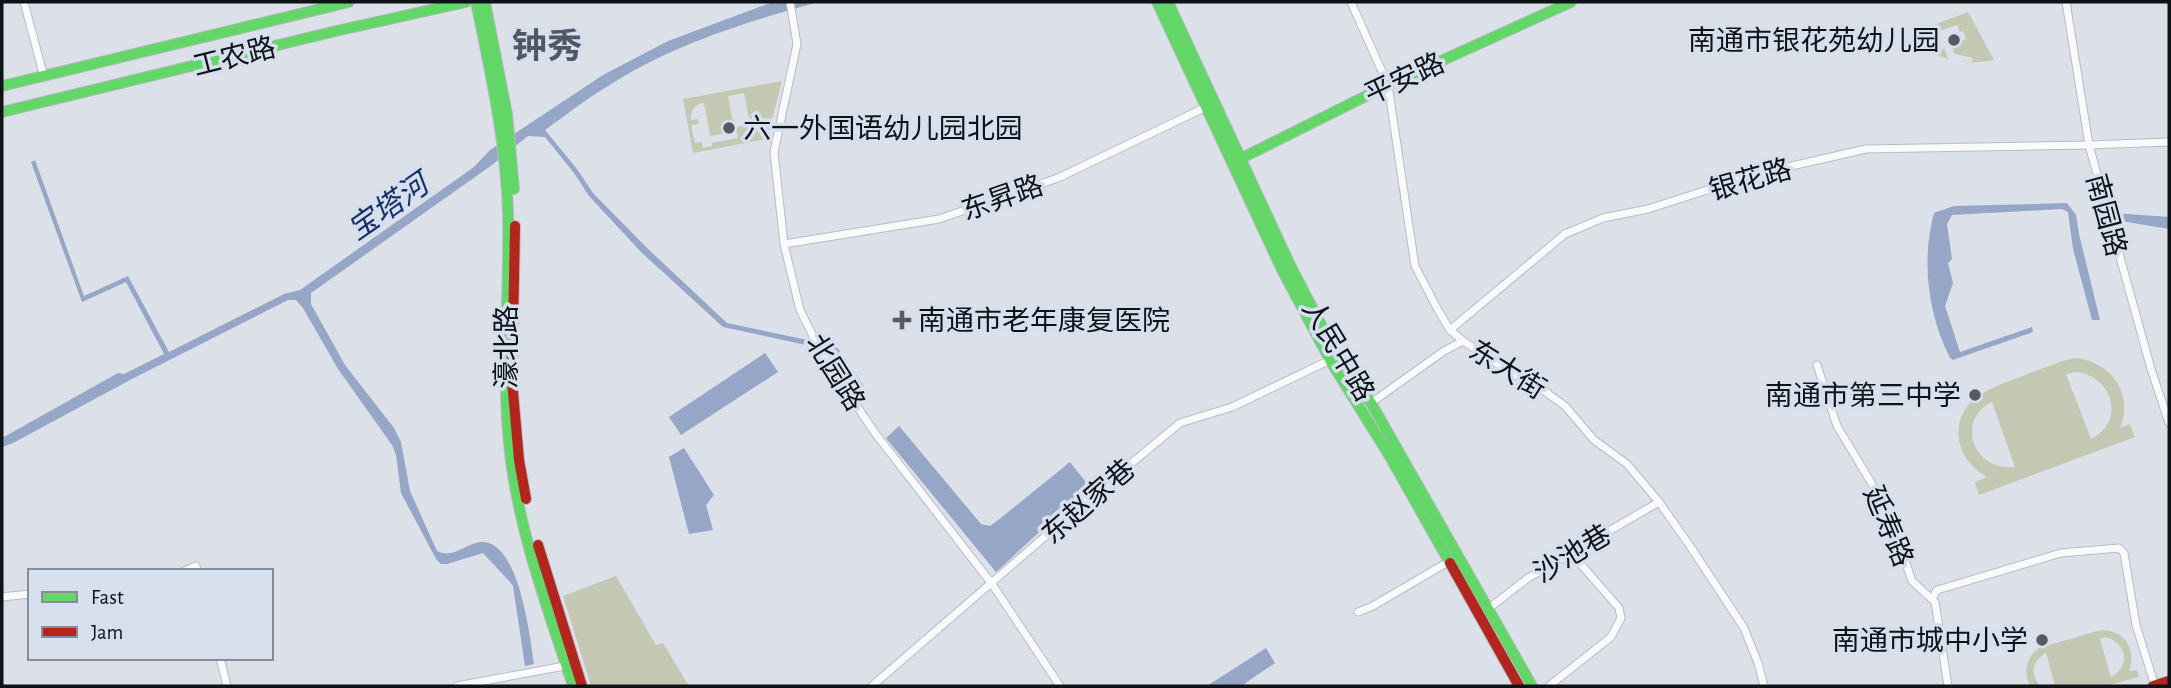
<svg xmlns="http://www.w3.org/2000/svg" width="2171" height="688" font-family="'Alegreya Sans','Noto Sans SC',sans-serif">
<style>
.green{fill:#c4c8b3;fill-rule:evenodd}
.water{fill:#95a6c7}
.lines{fill:none;stroke-linecap:round;stroke-linejoin:round}
.street-casing{stroke:#b8bcc3;stroke-width:9}
.fast-casing{stroke:#b8bcc3;stroke-width:12}
.jam-casing{stroke:#b8bcc3;stroke-width:12}
.street{stroke:#fafafc;stroke-width:7}
.fast{stroke:#63d668;stroke-width:10}
.jam{stroke:#b3261e;stroke-width:10}
.poi-dot{fill:#575a60;stroke:#d6dfee;stroke-width:2.5}
.labels{text-anchor:middle;stroke-width:7;stroke-linejoin:round;paint-order:stroke}
.poi-label{font-size:28px;fill:#0f1217;stroke:#d6dfee;text-anchor:end}
.street-label{font-size:28px;fill:#0f1217;stroke:#d6dfee}
.water-label{font-size:30px;font-style:italic;fill:#173168;stroke:#d6dfee}
.district-label{font-size:35px;font-weight:bold;fill:#515865;stroke:#d6dfee}
</style>
<rect width="100%" height="100%" fill="#dce0e8"/>
<g class="green">
<path d="M1968,12L1994,60C1969,65 1951,61 1927,51L1920,30ZM1957,25L1960,32L1963,31L1966,39L1951,45L1955,54L1973,58L1972,63L1948,59L1944,47L1940,53L1932,50L1926,31L1934,28L1936,32Z"/>
<path d="M782,81L767,139L693,153L683,99ZM744,93L750,124L736,127L738,138L712,143V146L703,148L702,142L695,143L691,125L699,124L698,119L691,120C690,111 696,103 704,103L710,136L729,133L728,129L734,128L728,96Z"/>
<path d="M2076,358C2111,362 2134,393 2120,428L2130,424L2135,437L1979,495L1975,482L1987,477C1973,469 1962,457 1959,440C1954,400 1990,388 2020,377C2035,371 2051,365 2066,360ZM2076,372C2113,376 2126,422 2091,439L2066,374ZM1991,402H1992L2015,467C1974,472 1955,422 1991,402Z"/>
<polygon points="616,576 656,645 663,643 689,686 591,686 563,596"/>
<path d="M2101,630C2125,630 2137,650 2129,671L2137,670L2139,677L2105,686H2055L2046,653C2032,661 2030,674 2040,686H2030C2023,671 2026,658 2039,648ZM2106,637C2127,643 2131,666 2111,677L2100,639Z"/>
</g>
<g class="water">
<path d="M773,2H818C746,22 671,45 608,86C586,99 566,115 545,130L577,169L593,193L646,247L727,323L836,346L864,386L859,389L834,351L723,327L641,252L589,196L574,173L545,137L528,136L492,165L311,293V304L345,365L394,428L401,442L410,491L437,551C454,560 467,541 484,542C520,545 530,638 534,664L525,666L513,586L510,582L483,553L447,564H441L436,559L401,493L396,455L392,445L338,369L303,308L296,300H288L130,380L13,443L2,447V438L118,373L124,374L164,354L126,282L82,302L31,162L35,160L84,296L128,276L169,352L284,294L300,290L474,167L490,150L603,75L668,41Z"/>
<path d="M2067,203L2076,215L2079,234L2100,320H2092L2073,249L2068,212L2062,209L1952,215L1947,224L1952,259L1948,263L1953,283L1945,306L1960,352L2032,327L2033,332L1953,360L1950,358C1928,315 1921,260 1934,213L1954,206Z"/>
<polygon points="2113,213 2169,217 2169,229 2115,220"/>
<polygon points="765,353 778,372 681,435 669,417"/>
<polygon points="899,426 981,524 990,526 997,521 1070,462 1089,486 996,572 886,438"/>
<polygon points="684,448 714,495 706,505 713,530 689,534 669,457"/>
<polygon points="1266,648 1275,663 1241,686 1207,686"/>
</g>
<g class="lines">
<defs>
<g id="street">
<polyline points="24,2 44,77"/>
<polyline points="790,2 797,44 774,152 784,244 800,310 823,356 875,433 992,584 1060,686"/>
<polyline points="1351,2 1388,85 1415,266 1438,310 1450,330 1463,341 1512,373 1536,385 1565,406 1594,440 1627,464 1659,502 1690,546 1744,628 1758,663 1764,686"/>
<polyline points="2066,2 2089,145 2151,369 2169,423"/>
<polyline points="784,244 939,219 1058,178 1206,107"/>
<polyline points="1450,330 1565,234 1603,218 1648,209 1757,174 1866,149 2089,145 2169,142"/>
<polyline points="1817,365 1837,426 1887,509 1912,581 1935,602 1948,686"/>
<polyline points="1371,403 1444,351 1463,341"/>
<polyline points="184,571 196,566 197,571"/>
<polyline points="2,597 30,594"/>
<polyline points="1933,597 1937,590 1944,588 2061,553 2119,548 2124,553 2136,625 2155,686"/>
<polyline points="1488,609 1528,578 1659,502"/>
<polyline points="1358,612 1371,607 1448,562"/>
<polyline points="220,658 227,686"/>
<polyline points="457,686 570,665"/>
<polyline points="872,686 1086,501 1180,423 1232,407 1330,360"/>
<polyline points="1549,686 1611,637 1621,618 1619,608 1571,553"/>
</g>
<g id="fast">
<path d="M476,2C490,71 506,141 508,212C510,295 500,378 511,461C521,538 549,612 573,686"/>
<polyline points="485,2 507,114 514,189"/>
<polyline points="1157,2 1283,272 1330,360 1389,455 1450,563"/>
<polyline points="1168,2 1291,267 1330,342 1371,403 1532,686"/>
<polyline points="2,86 349,2"/>
<polyline points="2,112 336,31 466,2"/>
<polyline points="1240,159 1388,85 1571,2"/>
</g>
<g id="jam">
<polyline points="515,226 512,381 519,460 526,499"/>
<polyline points="538,545 582,686"/>
<polyline points="1450,563 1519,686"/>
<polyline points="2153,686 2169,681"/>
</g>
</defs>
<use href="#street" class="street-casing"/>
<use href="#fast" class="fast-casing"/>
<use href="#jam" class="jam-casing"/>
<use href="#street" class="street"/>
<use href="#fast" class="fast"/>
<use href="#jam" class="jam"/>
</g>
<g class="poi-dot">
<circle cx="1954" cy="40" r="7"/>
<circle cx="729" cy="128" r="7"/>
<path d="M898.5 309.5h7v7h7v7h-7v7h-7v-7h-7v-7h7z"/>
<circle cx="1975" cy="395" r="7"/>
<circle cx="2042" cy="640" r="7"/>
</g>
<g class="labels">
<g class="poi-label">
<text x="1940" y="50">南通市银花苑幼儿园</text>
<text x="743" y="138" text-anchor="start">六一外国语幼儿园北园</text>
<text x="918" y="330" text-anchor="start">南通市老年康复医院</text>
<text x="1961" y="405">南通市第三中学</text>
<text x="2028" y="650">南通市城中小学</text>
</g>
<g class="street-label">
<text transform="translate(234 56) rotate(-14)" y="10">工农路</text>
<text transform="translate(1404 78) rotate(-25)" y="10">平安路</text>
<text transform="translate(1750 179) rotate(-16)" y="10">银花路</text>
<text transform="translate(1002 197) rotate(-19)" y="10">东昇路</text>
<text transform="translate(2107 215) rotate(75)" y="10">南园路</text>
<text transform="translate(506 347) rotate(-90)" y="10">濠北路</text>
<text transform="translate(1339 350) rotate(59)" y="10">人民中路</text>
<text transform="translate(1508 369) rotate(32)" y="10">东大街</text>
<text transform="translate(836 372) rotate(58)" y="10">北园路</text>
<text transform="translate(1088 501) rotate(-41)" y="10">东赵家巷</text>
<text transform="translate(1889 526) rotate(67)" y="10">延寿路</text>
<text transform="translate(1572 553) rotate(-31)" y="10">沙池巷</text>
</g>
<g class="water-label">
<text transform="translate(388 207) rotate(-35)" y="10">宝塔河</text>
</g>
<g class="district-label">
<text x="547" y="58">钟秀</text>
</g>
</g>
<rect width="2171" height="688" fill="none" stroke="#0f1217" stroke-width="7"/>
<rect x="28" y="569" width="245" height="91" fill="#d6dfee" stroke="#868d98" stroke-width="2"/>
<rect x="42" y="592" width="35" height="10" fill="#63d668" stroke="#868d98" stroke-width="2"/>
<text x="91" y="604" font-size="21" fill="#0f1217">Fast</text>
<rect x="42" y="627" width="35" height="10" fill="#b3261e" stroke="#868d98" stroke-width="2"/>
<text x="91" y="639" font-size="21" fill="#0f1217">Jam</text>
</svg>
